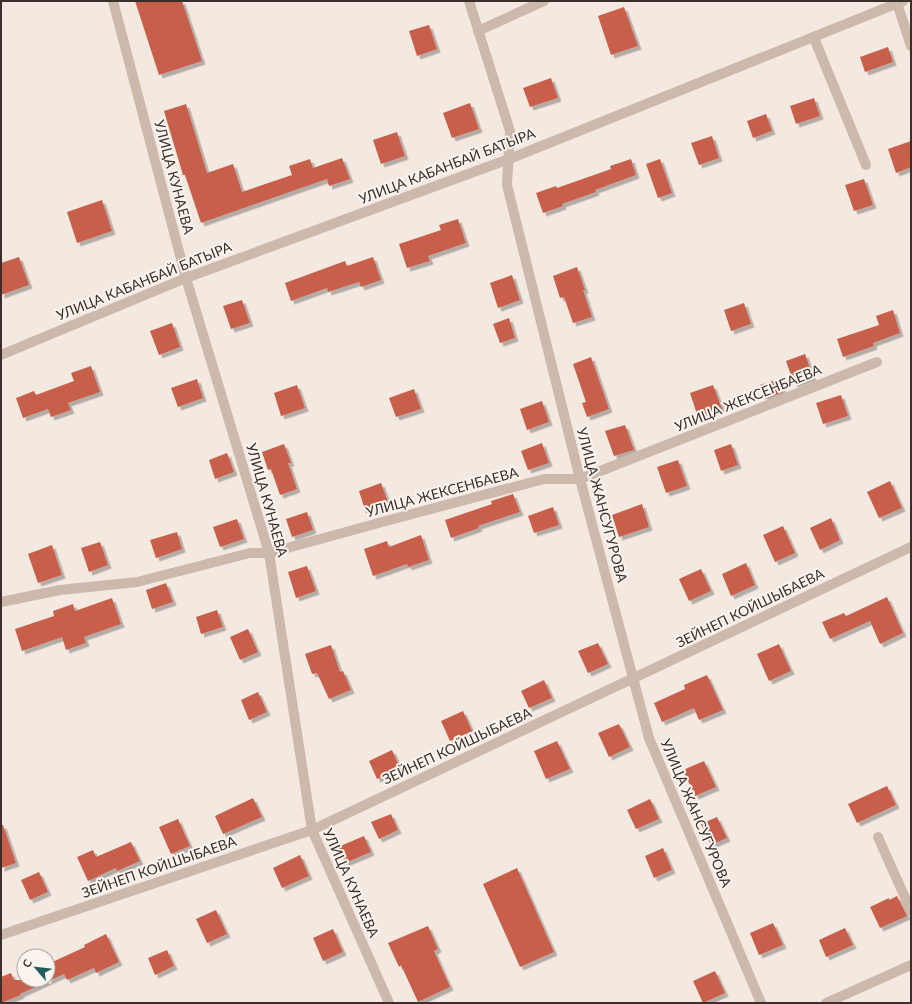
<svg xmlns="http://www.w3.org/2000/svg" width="912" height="1004" font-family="Lato,sans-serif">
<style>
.building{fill:#c75f4c;filter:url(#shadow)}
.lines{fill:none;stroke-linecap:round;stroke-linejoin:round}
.minor{stroke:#cdb8ac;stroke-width:10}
.labels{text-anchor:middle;stroke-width:4;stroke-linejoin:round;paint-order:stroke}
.street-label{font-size:14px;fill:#3b2f2b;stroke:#fbf4ee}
</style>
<defs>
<filter id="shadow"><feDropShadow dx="3.5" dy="3.5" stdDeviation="0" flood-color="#0004"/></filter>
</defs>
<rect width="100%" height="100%" fill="#f4e9e1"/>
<g class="building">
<polygon points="135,1 182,1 202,61 159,75"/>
<polygon points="624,7 638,46 611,55 598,16"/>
<polygon points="429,25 437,49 417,56 409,31"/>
<polygon points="888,47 893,62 865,72 860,57"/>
<polygon points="551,78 558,98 530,107 523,88"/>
<polygon points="814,98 820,116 796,124 790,106"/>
<polygon points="470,103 479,129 452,138 443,113"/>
<polygon points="186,104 207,173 233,164 242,192 292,175 289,166 310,159 313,168 342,158 350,179 329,186 327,179 201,223 185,175 183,175 164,111"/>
<polygon points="766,114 772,131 753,138 747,121"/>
<polygon points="397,132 405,156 381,164 373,140"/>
<polygon points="712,136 719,158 699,165 691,143"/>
<polygon points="911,141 911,167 896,173 888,149"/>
<polygon points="631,159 636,175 595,190 596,192 562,204 563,206 543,213 536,193 556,186 557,188 611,169 610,166"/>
<polygon points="660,159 672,193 658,198 646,164"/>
<polygon points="864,179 873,205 854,211 845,185"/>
<polygon points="102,200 112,231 77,243 67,212"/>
<polygon points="458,219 466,243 428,256 430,261 407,268 399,244 441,230 439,225"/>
<polygon points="19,257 29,285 1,295 1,263"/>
<polygon points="373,257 381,280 361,287 359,282 328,292 327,288 291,301 285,283 345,261 347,266"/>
<polygon points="577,267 585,290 583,290 592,317 573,323 564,297 560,298 553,276"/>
<polygon points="512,275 520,300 498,308 490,283"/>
<polygon points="242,300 250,323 231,329 223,306"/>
<polygon points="744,303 751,324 731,331 724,310"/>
<polygon points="893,310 900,333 873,343 874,346 843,357 837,339 879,325 876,316"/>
<polygon points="509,318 515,338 500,343 493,324"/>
<polygon points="172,323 180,347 159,355 150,331"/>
<polygon points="805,354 813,377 794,384 786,361"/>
<polygon points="591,357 609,409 587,417 582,403 586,402 573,364"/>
<polygon points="91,366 100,392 68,403 71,410 51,417 48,409 23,418 16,398 34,391 36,395 74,381 71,373"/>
<polygon points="197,379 203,398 178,407 171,388"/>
<polygon points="779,379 783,392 765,399 760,385"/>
<polygon points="297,385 305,408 281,416 274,393"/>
<polygon points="713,385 722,409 698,417 690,393"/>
<polygon points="414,389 421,409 396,417 389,398"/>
<polygon points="841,395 848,416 823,424 816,403"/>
<polygon points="542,401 549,422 527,430 520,409"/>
<polygon points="625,425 634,450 614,456 605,431"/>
<polygon points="542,443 549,463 528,470 521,451"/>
<polygon points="284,444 291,463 288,463 297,489 280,495 271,469 268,470 262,452"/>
<polygon points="731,444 738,465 721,471 714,450"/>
<polygon points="227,453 234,472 215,479 209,460"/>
<polygon points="678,460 687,486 666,493 657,467"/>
<polygon points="890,481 902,508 879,518 867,492"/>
<polygon points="381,483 389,505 366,513 359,491"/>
<polygon points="513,494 520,512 478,526 479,528 451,538 445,520 492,504 491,501"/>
<polygon points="642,504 649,527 619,537 612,515"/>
<polygon points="553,507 559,525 534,533 528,516"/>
<polygon points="307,512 313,530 292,537 286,519"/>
<polygon points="831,518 840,540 820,550 810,528"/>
<polygon points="237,519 244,539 220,547 213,527"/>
<polygon points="783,526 795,553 775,562 763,535"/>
<polygon points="177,532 182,549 156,558 150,540"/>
<polygon points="421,535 429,560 408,567 407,564 373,576 364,549 387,541 389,547"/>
<polygon points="100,542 108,565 89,572 81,548"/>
<polygon points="52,545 62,575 38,583 28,554"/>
<polygon points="746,563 755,585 731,596 722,574"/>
<polygon points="307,566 316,591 296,598 288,572"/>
<polygon points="701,569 711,591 689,601 679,579"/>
<polygon points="166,583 173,602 152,609 146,590"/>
<polygon points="887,597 903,633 880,644 870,621 830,639 822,622 844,613 846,616"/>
<polygon points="112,598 121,624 84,637 86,643 66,650 62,637 22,651 15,629 54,616 53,611 73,604 75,611"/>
<polygon points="217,610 223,627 201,634 196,617"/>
<polygon points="248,629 258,652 240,660 230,637"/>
<polygon points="598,643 608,664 588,673 578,651"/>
<polygon points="779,644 791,671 769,681 757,654"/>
<polygon points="331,645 340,672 343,671 351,690 329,699 317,673 312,674 305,654"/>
<polygon points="707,675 723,710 699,720 694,708 662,722 654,703 685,689 684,685"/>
<polygon points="544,680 552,698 529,708 521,691"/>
<polygon points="258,692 267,712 249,720 241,700"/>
<polygon points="463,711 472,731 450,741 441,721"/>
<polygon points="619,724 630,747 609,757 598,733"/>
<polygon points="557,741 570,769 546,779 534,751"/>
<polygon points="392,750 400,768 377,779 369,761"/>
<polygon points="704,761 716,787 695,796 683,770"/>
<polygon points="887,786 896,805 857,823 848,804"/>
<polygon points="253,798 262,817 223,834 215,816"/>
<polygon points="650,799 659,819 636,829 627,810"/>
<polygon points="391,814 398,830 379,839 371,822"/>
<polygon points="717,817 727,838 711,845 701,824"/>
<polygon points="178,819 190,846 171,854 159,827"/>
<polygon points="1,825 3,825 16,863 1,868"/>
<polygon points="364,836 371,852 345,863 338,847"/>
<polygon points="131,842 140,861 117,871 116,868 88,881 77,857 93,850 96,857"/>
<polygon points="663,848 672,870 654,878 645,856"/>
<polygon points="300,855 309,876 282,888 273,868"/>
<polygon points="517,868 554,952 520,967 483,884"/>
<polygon points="39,872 48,892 30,900 21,880"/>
<polygon points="897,896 907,916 880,928 870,907 889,898 889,900"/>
<polygon points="216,910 227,934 207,943 196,919"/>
<polygon points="773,923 783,945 759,955 750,933"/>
<polygon points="428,926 438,949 434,951 450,987 418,1002 401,965 399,967 388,943"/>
<polygon points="845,928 853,945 826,957 819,940"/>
<polygon points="333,929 343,952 323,961 313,938"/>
<polygon points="106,934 119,962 96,973 94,968 67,980 64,974 20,994 21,995 1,1003 1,977 11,973 14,980 48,980 48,964 85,947 84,945"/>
<polygon points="167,950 174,966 155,975 148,958"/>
<polygon points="715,971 725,993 703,1003 693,981"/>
</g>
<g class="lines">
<g class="minor">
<polyline points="113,1 186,278 269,553 312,830 389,1003"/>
<polyline points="469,1 510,131 507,185 580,479 649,738 761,1003"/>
<polyline points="897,3 911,46"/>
<polyline points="478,31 544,1"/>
<polyline points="814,38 866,165"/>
<polyline points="1,355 186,278 509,159 903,1"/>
<polyline points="1,602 60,590 137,582 250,553 269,553 397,518 544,479 580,479 877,362"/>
<polyline points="878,837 911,911"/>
<polyline points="1,935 312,830 911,547"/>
<polyline points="826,1003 911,965"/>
</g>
</g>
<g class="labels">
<g class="street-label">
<text transform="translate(447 166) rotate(-21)" y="5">УЛИЦА КАБАНБАЙ БАТЫРА</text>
<text transform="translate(174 177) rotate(75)" y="5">УЛИЦА КУНАЕВА</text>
<text transform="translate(144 281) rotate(-22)" y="5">УЛИЦА КАБАНБАЙ БАТЫРА</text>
<text transform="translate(748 398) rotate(-22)" y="5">УЛИЦА ЖЕКСЕНБАЕВА</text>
<text transform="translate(442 492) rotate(-15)" y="5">УЛИЦА ЖЕКСЕНБАЕВА</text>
<text transform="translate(267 500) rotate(74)" y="5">УЛИЦА КУНАЕВА</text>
<text transform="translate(602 505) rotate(75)" y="5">УЛИЦА ЖАНСУГУРОВА</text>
<text transform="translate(750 608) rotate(-26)" y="5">ЗЕЙНЕП КОЙШЫБАЕВА</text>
<text transform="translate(457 746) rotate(-25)" y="5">ЗЕЙНЕП КОЙШЫБАЕВА</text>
<text transform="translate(696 813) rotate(67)" y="5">УЛИЦА ЖАНСУГУРОВА</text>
<text transform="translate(159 867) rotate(-19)" y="5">ЗЕЙНЕП КОЙШЫБАЕВА</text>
<text transform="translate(351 883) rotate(66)" y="5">УЛИЦА КУНАЕВА</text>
</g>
</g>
<rect width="912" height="1004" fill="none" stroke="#3b2f2b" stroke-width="4"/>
<g transform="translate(36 968) rotate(298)"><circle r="19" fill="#fbf4ee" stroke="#aea5a0"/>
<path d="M0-3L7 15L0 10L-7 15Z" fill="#1f5d5c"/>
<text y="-6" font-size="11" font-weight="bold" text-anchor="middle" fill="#3b2f2b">С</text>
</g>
</svg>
